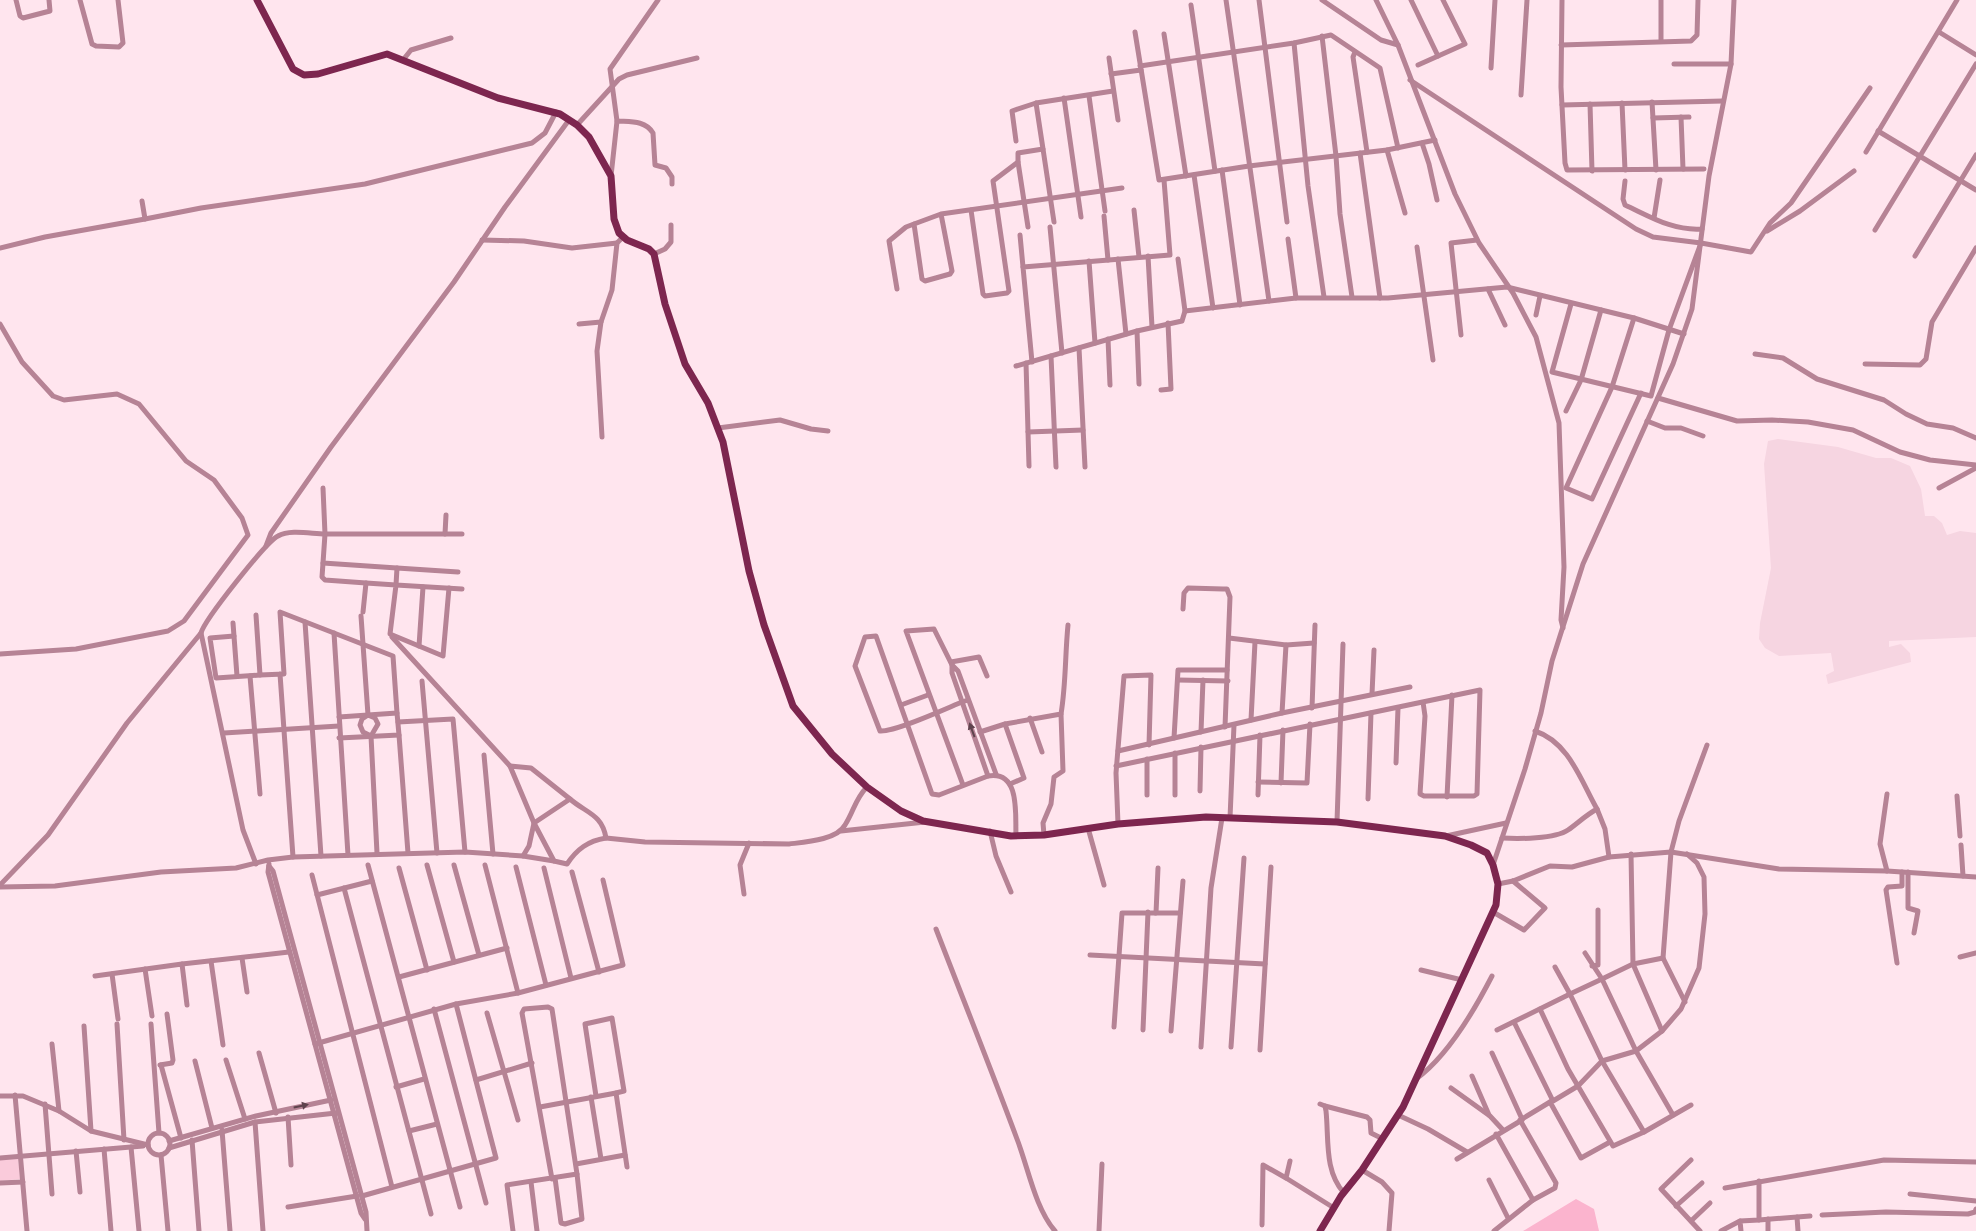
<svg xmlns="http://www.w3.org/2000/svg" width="1976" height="1231" font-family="'Alegreya Sans',sans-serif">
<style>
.built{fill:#f6d5e1}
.green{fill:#facbdb}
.water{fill:#fbb4ce}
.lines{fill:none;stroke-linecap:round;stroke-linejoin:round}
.minor{stroke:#b68395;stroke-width:5}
.major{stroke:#7d264f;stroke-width:7}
.oneway{fill:#5f434d}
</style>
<rect width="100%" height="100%" fill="#ffe5ee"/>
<polygon class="built" points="1778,439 1838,447 1876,458 1891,458 1910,466 1921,489 1925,516 1934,516 1942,523 1947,535 1960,531 1976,533 1976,637 1889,641 1889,647 1901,644 1910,653 1911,662 1828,684 1826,675 1834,671 1831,653 1779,656 1765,648 1759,639 1760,623 1771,568 1764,464 1768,441"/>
<polygon class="green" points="18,1158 20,1179 0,1181 0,1160"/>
<polygon class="water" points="1576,1199 1594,1209 1599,1231 1523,1231"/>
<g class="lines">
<g class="minor">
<polyline points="16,0 20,16 23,18 50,11 49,0"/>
<polyline points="80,0 92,44 96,46 119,47 123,43 118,0"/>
<polyline points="1226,0 1269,301"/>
<polyline points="1259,0 1287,222"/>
<polyline points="1322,0 1381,40 1398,45"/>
<polyline points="1376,0 1398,45 1455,194 1479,243 1513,293 1536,337 1559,423 1564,567 1561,620 1563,628"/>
<polyline points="1411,0 1438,56"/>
<polyline points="1562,0 1561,87 1565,163 1567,170 1704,169"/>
<polyline points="1661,0 1661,41"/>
<polyline points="1191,5 1215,171"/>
<polyline points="1135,32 1159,180 1249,166 1387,150 1435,140"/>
<polyline points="1939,32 1976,55"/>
<polyline points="1164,34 1186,176"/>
<polyline points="1322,36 1336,156 1340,214 1352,297"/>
<polyline points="1294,43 1308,186 1324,297"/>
<polyline points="1561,45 1691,41 1697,35 1698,0"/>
<polyline points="1355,52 1353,57 1367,152"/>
<polyline points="1109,58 1118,120"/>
<polyline points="403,60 411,50 451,38"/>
<polyline points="1674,64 1731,64"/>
<polyline points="1418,65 1465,44 1443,0"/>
<polyline points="1140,66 1294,43 1331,35 1380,68 1398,148"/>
<polyline points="1491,68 1495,0"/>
<polyline points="1111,74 1141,70"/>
<polyline points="1410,80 1636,229 1653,237 1701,243 1669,330 1651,396 1552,372 1571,304"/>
<polyline points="1521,95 1527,0"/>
<polyline points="1089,96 1105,211"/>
<polyline points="1064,98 1081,217"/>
<polyline points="1652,102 1656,170"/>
<polyline points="1622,103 1625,170"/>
<polyline points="1590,104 1592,171"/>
<polyline points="1562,105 1723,101"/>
<polyline points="1681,117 1683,169"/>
<polyline points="1653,118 1689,117"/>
<path d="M617,121C630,122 645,120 653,133L655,165L666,168L672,177V184"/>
<polyline points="577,125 619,79 627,75 697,58"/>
<polyline points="1878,131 1976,190"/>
<polyline points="1016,141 1012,111 1036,103 1113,91"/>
<polyline points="1422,143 1429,164 1437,200"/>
<polyline points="1043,149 1054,222"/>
<polyline points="1387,150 1405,213"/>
<polyline points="1866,152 1957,0"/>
<polyline points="1360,153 1380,298"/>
<polyline points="1018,162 1028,227"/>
<polyline points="1222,170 1240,305"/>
<polyline points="1194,175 1213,308"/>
<polyline points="611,176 617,121 610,69 658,0"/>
<path d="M1625,181L1623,199L1625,205C1651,217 1673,231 1702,229"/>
<polyline points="971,210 983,294 985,296 1007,293 1009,291 993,181 1018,162 1018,153 1043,149 1036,103"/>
<polyline points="1134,210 1139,257"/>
<polyline points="941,214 952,271 950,274 925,281 922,279 914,224 941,214 1122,188"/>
<polyline points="1104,216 1108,260"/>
<polyline points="1654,218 1660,180"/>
<polyline points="145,219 201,208 365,184 532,143 545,133 556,112"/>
<polyline points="1050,227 1062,353"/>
<polyline points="1875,230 1976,64"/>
<polyline points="1767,231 1800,211 1854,171"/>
<polyline points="1020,235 1023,267"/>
<polyline points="1288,239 1296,298"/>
<polyline points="482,240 524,241 572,248 617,243"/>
<polyline points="1701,243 1751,252 1770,223 1791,203 1870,88"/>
<polyline points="1417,247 1433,360"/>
<polyline points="0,248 45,237 145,219 142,201"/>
<polyline points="654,254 665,249 671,242 671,225"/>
<polyline points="1148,256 1152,327"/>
<polyline points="1915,256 1976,155"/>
<polyline points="1118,259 1126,334"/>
<polyline points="1089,261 1095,343"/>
<polyline points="897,289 889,241 906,227 914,224"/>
<polyline points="1488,289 1505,325"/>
<polyline points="1185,311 1296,298 1388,298 1507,287 1634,318 1684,334"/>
<polyline points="1536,315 1540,296"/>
<polyline points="1634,318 1612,387 1566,488 1592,499 1641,393"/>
<polyline points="601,322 597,351 602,437"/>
<polyline points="0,324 22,362 53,396 64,400 117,394 139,404 186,461 214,480 242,518 248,535 184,621 168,631 76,649 0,654"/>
<polyline points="579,324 601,322 612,290 617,243 623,237"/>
<polyline points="1137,331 1139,384"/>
<polyline points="1461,335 1451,243 1477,240"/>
<polyline points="1108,339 1110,385"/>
<polyline points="1079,348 1085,467"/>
<polyline points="1755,354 1783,358 1817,379 1884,400 1906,414 1927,424 1953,428 1976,438"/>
<polyline points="1051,356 1056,467"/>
<polyline points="1032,362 1023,267 1170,255 1164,180"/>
<polyline points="1026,363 1029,466"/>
<polyline points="1865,364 1920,365 1926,359 1932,322 1976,248"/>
<polyline points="1016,366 1137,331 1182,321 1185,311 1178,259"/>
<polyline points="1161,390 1171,389 1168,323"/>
<polyline points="1658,398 1737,421 1772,420 1808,422 1853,430 1900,452 1930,460 1976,465"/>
<polyline points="1566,411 1581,380 1601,310"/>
<polyline points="1647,421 1665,428 1681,428 1703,436"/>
<polyline points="718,428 780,420 811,429 828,431"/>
<polyline points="1028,432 1083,430"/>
<polyline points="1939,488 1976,468"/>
<polyline points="445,534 446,515"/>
<polyline points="266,546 271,533 331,447 454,282 505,207 569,120"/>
<polyline points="323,563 322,577 325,580 366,583"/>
<polyline points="397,568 323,563 325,534 462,534"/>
<polyline points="458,572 397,568 396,585 462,589"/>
<polyline points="1183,609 1184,593 1188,588 1223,589 1227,589 1230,597 1225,727"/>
<polyline points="363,612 366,583 396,585 390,634 443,656 449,588"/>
<polyline points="256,615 260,675 284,674 280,612 393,656 397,713 339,717"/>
<polyline points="361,616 368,715"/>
<polyline points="305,622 321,856"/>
<polyline points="233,623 237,676"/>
<polyline points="334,633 348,855"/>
<polyline points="234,636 210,638 216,678 260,675"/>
<polyline points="392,637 510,766"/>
<polyline points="1229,638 1286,645 1314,643"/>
<polyline points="419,646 423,587"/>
<polyline points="951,662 979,657 987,676"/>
<polyline points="952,665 934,629 906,631 963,785"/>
<polyline points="280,674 293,857"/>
<polyline points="250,676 260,794"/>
<polyline points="1178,680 1228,681"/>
<polyline points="422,681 437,853"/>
<polyline points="1372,694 1374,650"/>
<path d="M968,700L962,702C945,709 895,732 880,731L855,666L865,637L876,636L932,794L939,795L988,776C1021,770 1015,816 1016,836"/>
<polyline points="901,705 928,695"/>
<polyline points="1312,708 1315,625"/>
<polyline points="1282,713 1286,645"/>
<polygon points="368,715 375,718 378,724 371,736 363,732 360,725 362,719"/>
<polyline points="1030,718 1042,752"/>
<polyline points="1251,720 1255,642"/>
<polyline points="398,722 453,719 465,852"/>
<polyline points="980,732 1005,724"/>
<polyline points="1201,732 1203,680"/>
<polyline points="224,733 339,726"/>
<polyline points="399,735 408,853"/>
<polyline points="371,736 377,853"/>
<polyline points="339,738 399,735 397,713"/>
<polyline points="1174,738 1178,670 1227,670"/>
<polyline points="1118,751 1282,713 1410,687"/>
<polyline points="1175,753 1175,795"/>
<polyline points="484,755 493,854"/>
<polyline points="1396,763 1398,708"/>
<polyline points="1116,766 1480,690 1477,794 1474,796 1424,796 1420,794 1425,716 1423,702"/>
<polyline points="988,776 952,673 952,665 958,671 996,774"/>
<polyline points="1258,782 1307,783 1310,724"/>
<polyline points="1281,783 1283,730"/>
<path d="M1010,784L1024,778L1005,724L1061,714C1066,684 1065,655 1068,625"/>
<polyline points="1200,791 1201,747"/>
<polyline points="1887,794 1880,844 1887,871"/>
<polyline points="1147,795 1147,759"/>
<polyline points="1258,795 1260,735"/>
<polyline points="1957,796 1960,836"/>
<polyline points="1447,797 1452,695"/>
<path d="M570,799L531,768L510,766L534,823L554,861L567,864C577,849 588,841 606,838"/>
<polyline points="1368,799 1371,713"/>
<polyline points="1597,809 1605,829 1609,857"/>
<polyline points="1230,818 1234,725"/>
<polyline points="1337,822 1343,644"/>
<polyline points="1118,824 1116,773 1124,676 1151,675 1149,745"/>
<polyline points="1088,828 1104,885"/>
<polyline points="841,831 925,822"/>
<polyline points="990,831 996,856 1011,892"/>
<polyline points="1044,835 1043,823 1051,804 1054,777 1063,771 1061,714"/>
<polyline points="1446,836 1506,823"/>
<path d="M1502,838C1518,839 1555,839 1568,830C1578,823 1586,815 1597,809C1581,781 1569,742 1535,731"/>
<polyline points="1961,845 1963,876"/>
<polyline points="1631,854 1633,964 1602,979 1636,1051 1602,1061 1644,1132 1691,1105"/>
<polyline points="523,856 554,861"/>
<path d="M256,864L243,830L201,633C205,619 266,542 278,536C290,529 312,534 325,534L323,488"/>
<polyline points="269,864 268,872 361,1213 365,1219"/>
<polyline points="368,865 460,1207"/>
<polyline points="427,865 454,962"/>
<polyline points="454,865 479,955"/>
<polyline points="485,865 518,993"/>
<polyline points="1493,865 1525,769 1541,713 1552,661 1583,564 1673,364 1692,309 1709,176 1731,64 1734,0"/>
<polyline points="269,866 273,871 366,1212 367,1231"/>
<polyline points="516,867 546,985"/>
<polyline points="399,868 427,970"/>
<polyline points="544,868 571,978"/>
<polyline points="572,872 599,972"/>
<polyline points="1908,872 1908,908 1918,911 1914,933"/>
<polyline points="312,875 392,1187"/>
<polyline points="1498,884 1513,881 1550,866 1572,867 1609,857 1671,852 1779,869 1887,871 1976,877"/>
<polyline points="0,885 48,835 127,723 201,633"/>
<path d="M0,887L55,886L161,872L236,868L268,860L293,857L465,852L523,856L529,846L534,823L570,799C586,813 602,814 606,838L645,842L789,844C805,842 837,840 845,825C854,811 855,799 867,787"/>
<polyline points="344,888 431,1214"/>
<polyline points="744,894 740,865 749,843"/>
<polyline points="317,895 372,881"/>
<polyline points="1493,912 1524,930 1545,908 1513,881"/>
<polyline points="1156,913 1158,868"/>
<path d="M936,929C963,999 991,1069 1017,1139C1028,1167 1035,1208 1055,1231"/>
<polyline points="1090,955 1265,964"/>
<polyline points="1960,957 1976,953"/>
<polyline points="242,958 247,992"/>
<polyline points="1663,958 1671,852 1679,821 1707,745"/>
<polyline points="211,961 223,1045"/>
<polyline points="1897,963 1886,890 1888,887 1902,886 1902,872"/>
<polyline points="182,964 289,952"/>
<polyline points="1592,966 1598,965 1598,910"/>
<polyline points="1555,967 1570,994 1602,979 1585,953"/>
<polyline points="145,969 152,1016"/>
<polyline points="1421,970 1462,980"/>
<polyline points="112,974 118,1019"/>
<polyline points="95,976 182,964 187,1005"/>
<polyline points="399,977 507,948"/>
<polyline points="434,1009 486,1203"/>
<polyline points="1540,1009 1568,1069 1613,1146 1644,1132"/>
<polyline points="487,1013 518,1120"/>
<polyline points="117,1024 124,1140"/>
<polyline points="151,1024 159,1133"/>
<polyline points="84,1026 91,1131"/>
<polyline points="1114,1027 1122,913 1180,913"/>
<polyline points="1143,1030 1148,912"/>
<polyline points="1497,1030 1570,994 1602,1061 1578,1086 1553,1101 1514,1022"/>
<polyline points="1171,1031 1183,881"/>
<polyline points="1662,1031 1681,1009 1699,968 1705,914 1704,877 1697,863 1687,854"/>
<polyline points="52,1044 59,1111 91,1131 148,1145"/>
<polyline points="315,1044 456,1004 518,993 623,965 603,880"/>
<polyline points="1201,1047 1211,888 1222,818"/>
<polyline points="1231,1047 1244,858"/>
<polyline points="1260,1050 1271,867"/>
<polyline points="259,1053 276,1113"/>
<polyline points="1492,1053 1522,1119 1550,1102"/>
<polyline points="226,1060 245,1119"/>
<polyline points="195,1061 212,1128"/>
<polyline points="160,1065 172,1063 173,1060 167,1014"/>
<polyline points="161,1065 181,1138"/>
<polyline points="1472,1076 1489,1115"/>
<path d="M1416,1079C1448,1056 1474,1011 1492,976"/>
<polyline points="476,1080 532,1063"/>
<polyline points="396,1087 424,1079"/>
<polyline points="1451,1088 1490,1116 1503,1130"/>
<polyline points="616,1093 627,1167"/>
<polyline points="15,1095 27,1231"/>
<polyline points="0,1096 23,1096 59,1111"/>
<polyline points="591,1097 601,1159"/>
<polyline points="1552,1101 1550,1102 1581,1158 1610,1142"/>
<polyline points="45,1104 52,1194"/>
<path d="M1320,1104L1325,1106L1326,1111C1329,1139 1324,1171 1344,1193"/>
<polyline points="1325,1106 1367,1117 1370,1120 1371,1133 1383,1139"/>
<polyline points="540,1107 616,1093 624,1091 612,1018 585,1024 596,1096"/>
<polyline points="1398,1115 1428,1129 1467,1152"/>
<polyline points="1673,1115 1636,1051 1662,1031 1633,964 1663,958 1685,1002"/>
<polyline points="288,1117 291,1165"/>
<polyline points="255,1122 263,1231"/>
<polyline points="222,1130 230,1231"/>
<polyline points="409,1131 437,1124"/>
<circle cx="159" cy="1144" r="11"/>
<polyline points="1496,1134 1533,1200"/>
<polyline points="192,1140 199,1231"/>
<polyline points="169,1141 256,1116 331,1100"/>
<polyline points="131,1147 139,1231"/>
<polyline points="169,1148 255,1122 336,1113"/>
<polyline points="104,1149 111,1231"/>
<polyline points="76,1151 80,1192"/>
<polyline points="161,1155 168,1231"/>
<polyline points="0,1158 143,1146"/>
<polyline points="1457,1159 1522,1120"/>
<polyline points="1691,1160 1661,1189 1700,1231"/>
<polyline points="1290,1161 1286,1178 1334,1208"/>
<polyline points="576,1164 625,1155"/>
<polyline points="1362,1170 1382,1182 1392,1193 1389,1231"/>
<polyline points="555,1178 561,1223 565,1224 582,1219 577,1174"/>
<polyline points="1489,1180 1508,1218"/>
<polyline points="531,1182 537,1231"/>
<polyline points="0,1183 23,1182"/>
<polyline points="1725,1188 1884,1160 1976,1162"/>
<polyline points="1910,1194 1976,1201"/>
<polyline points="362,1196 496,1158 456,1004"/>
<polyline points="1676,1206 1702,1183"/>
<polyline points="288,1207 357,1196"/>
<polyline points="1822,1215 1886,1212 1968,1214 1975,1212 1976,1209"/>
<polyline points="1797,1217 1798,1231"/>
<polyline points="1768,1219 1768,1231"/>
<polyline points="1759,1220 1810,1216"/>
<polyline points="1691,1221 1710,1203"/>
<polyline points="1262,1225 1263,1165 1286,1178"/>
<polyline points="513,1231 507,1185 577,1174 552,1009 548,1007 524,1009 522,1013 552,1179"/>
<polyline points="1099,1231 1102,1164"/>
<polyline points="1494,1231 1533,1200 1555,1188 1556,1183 1520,1120"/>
<polyline points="1721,1231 1740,1221"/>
<polyline points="1741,1231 1740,1221 1759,1220 1759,1181"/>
</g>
<polyline class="major" points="257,0 293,69 304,75 318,74 387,54 498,98 560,114 577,125 589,137 611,176 614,219 619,233 627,240 649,249 654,254 665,304 685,364 708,403 723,442 749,571 764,625 793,706 832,754 867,787 901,811 923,821 1011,836 1044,835 1118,824 1206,817 1337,822 1445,836 1471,845 1487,853 1493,865 1498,884 1496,905 1403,1107 1362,1170 1341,1196 1320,1231"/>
</g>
<defs><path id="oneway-solid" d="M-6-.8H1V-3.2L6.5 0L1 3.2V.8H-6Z" transform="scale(1.25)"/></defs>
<g class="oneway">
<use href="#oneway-solid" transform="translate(972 730) rotate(-110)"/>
<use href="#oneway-solid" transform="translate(301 1106) rotate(-12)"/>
</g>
</svg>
